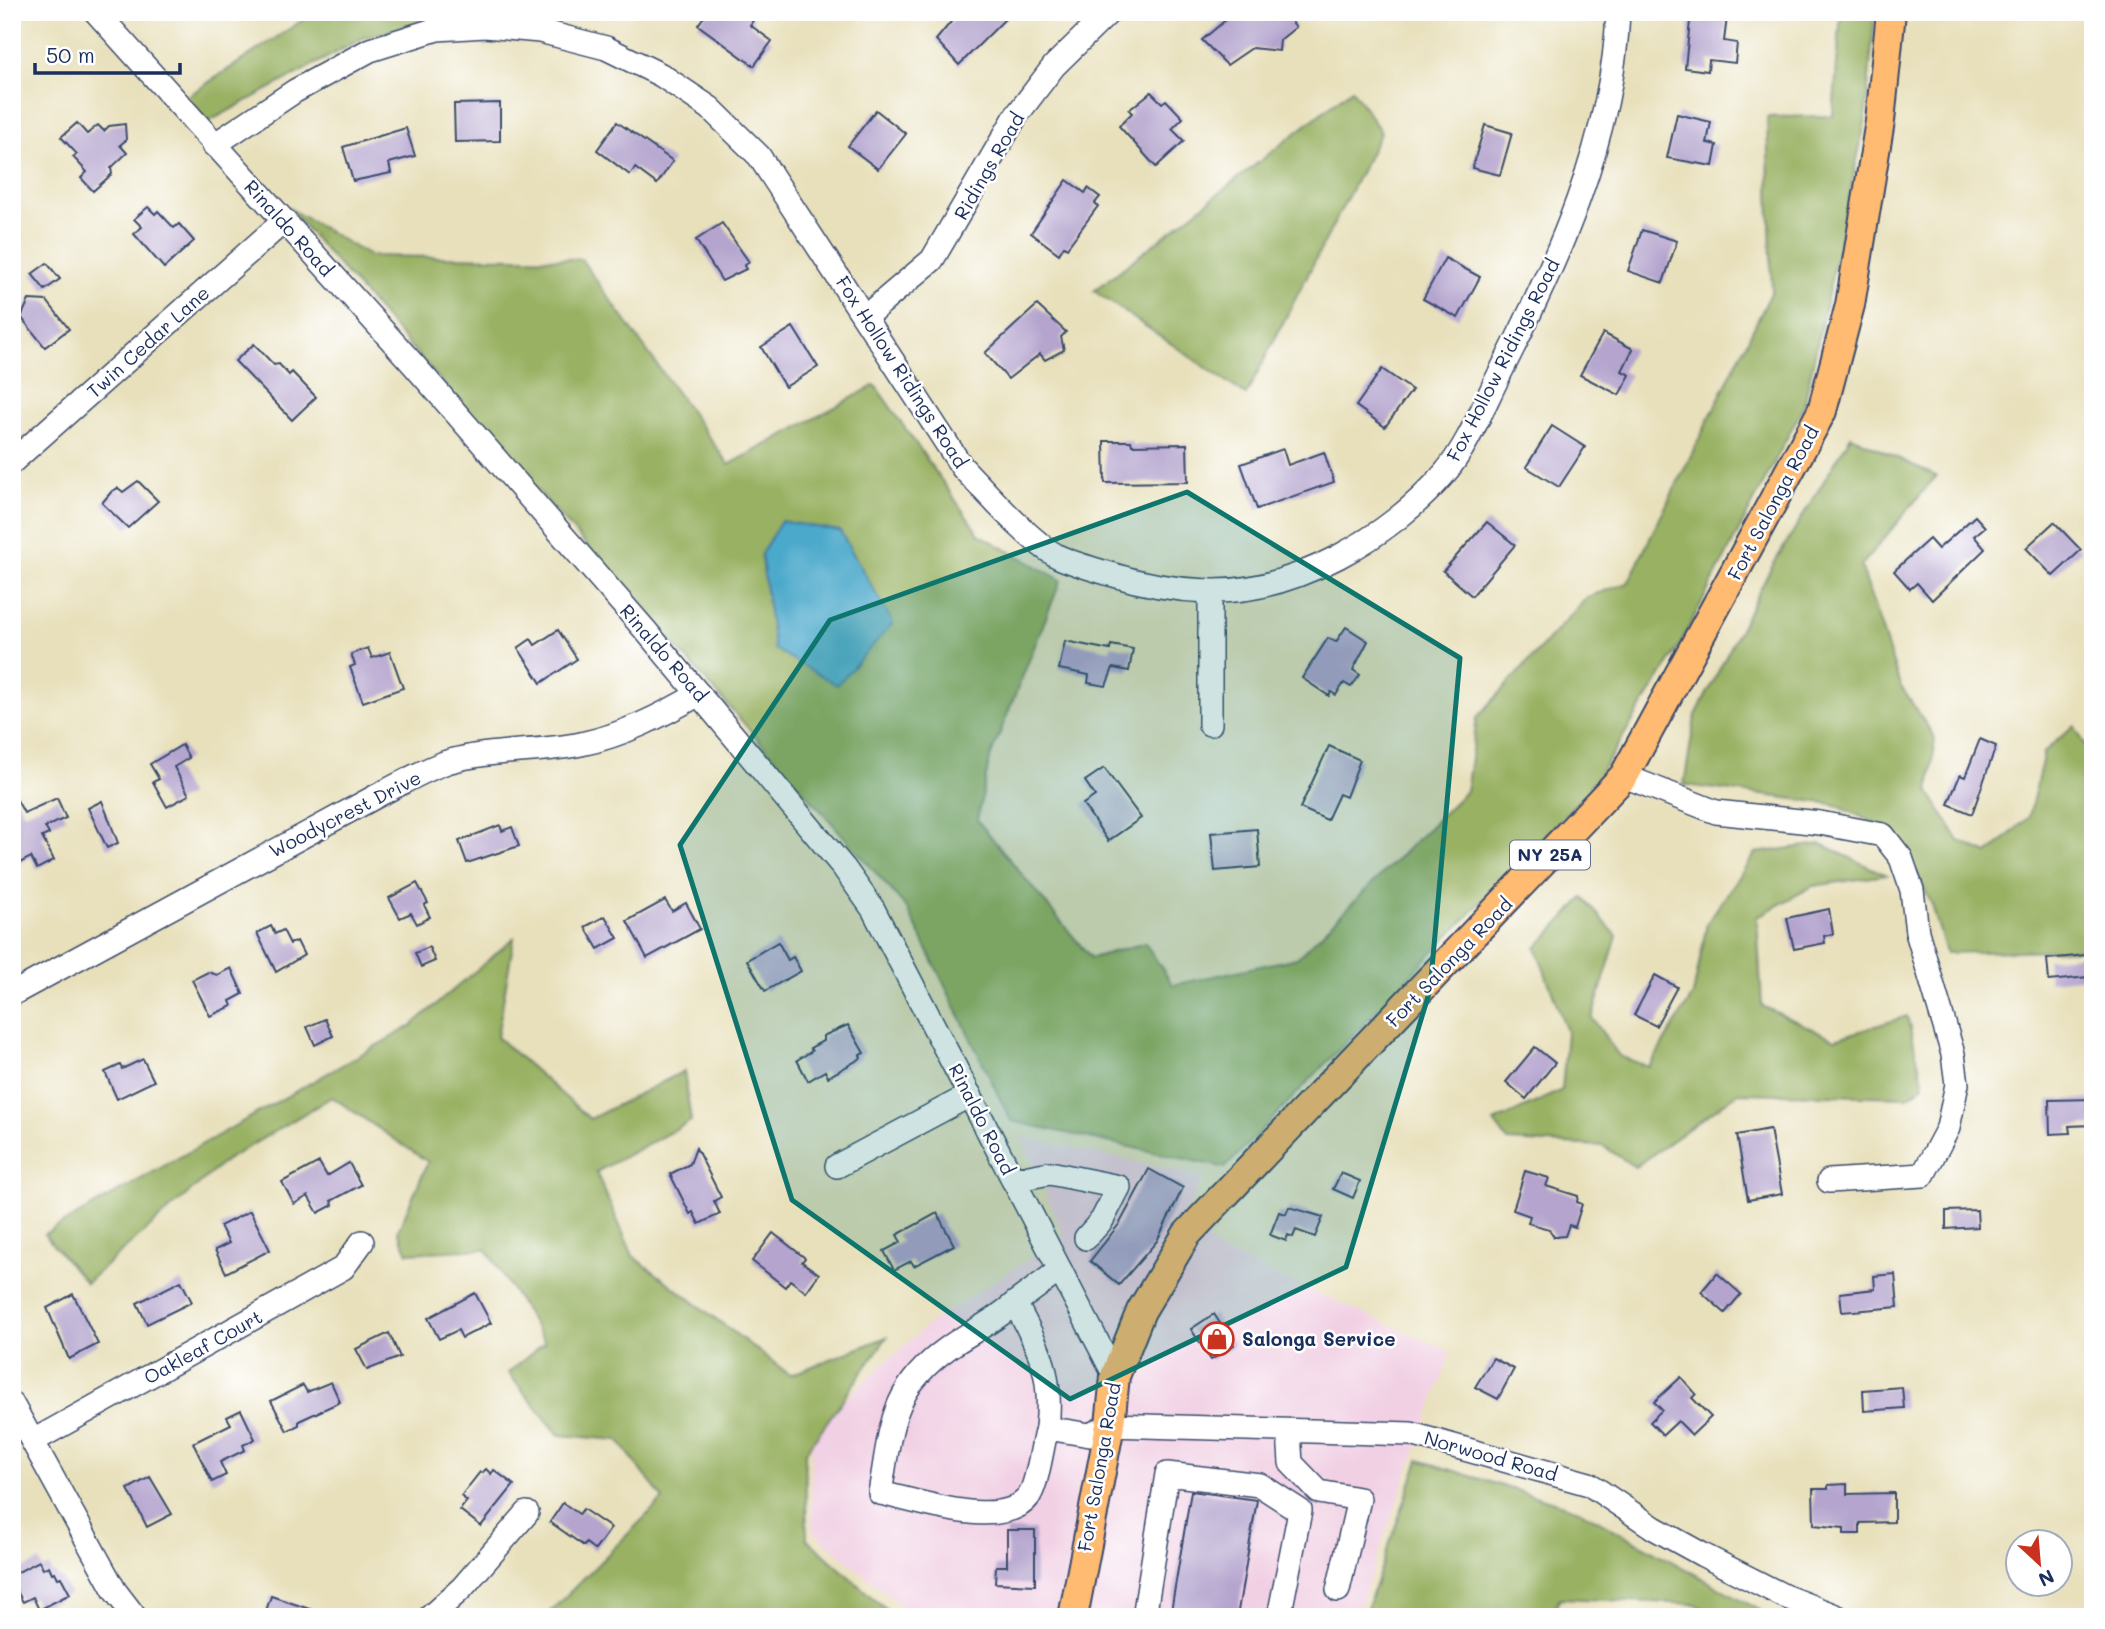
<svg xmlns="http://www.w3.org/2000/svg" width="2105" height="1629" font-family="Mali,sans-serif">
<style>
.built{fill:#f1d0e4}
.forest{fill:#98b162;stroke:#5a7060;stroke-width:2}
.water{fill:#4ca9cb;stroke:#346c94;stroke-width:2}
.building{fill:#b4a4ce}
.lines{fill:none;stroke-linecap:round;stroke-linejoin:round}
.minor-casing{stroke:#3a4a6c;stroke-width:26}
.major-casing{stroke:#3a4a6c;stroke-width:32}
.minor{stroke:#fff;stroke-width:23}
.major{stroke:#febb71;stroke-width:28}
.marked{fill:#0f766e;fill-opacity:0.2;stroke:#0f766e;stroke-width:5;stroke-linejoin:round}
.labels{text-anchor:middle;stroke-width:5;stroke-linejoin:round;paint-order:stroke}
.shield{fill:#fff;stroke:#5f6d8e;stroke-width:2}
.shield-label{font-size:18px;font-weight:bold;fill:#1b2f5e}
.street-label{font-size:19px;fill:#1b2f5e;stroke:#fff}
.poi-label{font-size:19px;font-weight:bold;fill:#1b2f5e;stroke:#fff;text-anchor:start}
</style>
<rect width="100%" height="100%" fill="#fff"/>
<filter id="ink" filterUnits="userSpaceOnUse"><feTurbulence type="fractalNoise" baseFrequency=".0143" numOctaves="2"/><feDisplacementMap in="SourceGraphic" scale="14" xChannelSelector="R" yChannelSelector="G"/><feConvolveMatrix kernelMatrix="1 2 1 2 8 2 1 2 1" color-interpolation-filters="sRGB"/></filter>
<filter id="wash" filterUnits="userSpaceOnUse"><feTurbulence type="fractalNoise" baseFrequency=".00686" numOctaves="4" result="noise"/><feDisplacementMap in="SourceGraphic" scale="28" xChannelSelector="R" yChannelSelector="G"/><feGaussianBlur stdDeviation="1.57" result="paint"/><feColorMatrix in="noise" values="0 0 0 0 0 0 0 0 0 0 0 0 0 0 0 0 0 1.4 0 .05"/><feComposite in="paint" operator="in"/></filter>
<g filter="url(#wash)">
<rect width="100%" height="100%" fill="#e8e0bb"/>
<polygon class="built" points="1022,1137 1204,1177 1183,1216 1216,1248 1451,1352 1356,1617 914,1617 812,1531 811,1430 927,1325 1064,1236"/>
<g class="forest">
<polygon points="315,12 444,12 439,17 363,38 208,122 185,98"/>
<polygon points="1841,12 1875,12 1865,123 1804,405 1677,650 1591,788 1225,1168 1011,1121 907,908 287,207 370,256 581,259 729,465 875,385 979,534 1061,580 990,758 977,820 1091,958 1145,943 1173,985 1297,958 1466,791 1477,718 1587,597 1628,583 1772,291 1767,117 1833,116"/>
<polygon points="1352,89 1381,132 1246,395 1094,291"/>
<polygon points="1851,436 1936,476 1861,566 1900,685 1935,738 1929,792 1959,841 1988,854 2029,817 2044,752 2074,725 2093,759 2093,949 1946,953 1932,905 1897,833 1833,804 1684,785 1695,717 1770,570"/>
<polygon points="1821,844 1886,875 1813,886 1757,917 1762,1006 1835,1039 1907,1016 1924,1085 1908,1097 1738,1093 1635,1167 1603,1146 1508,1141 1494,1122 1562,1090 1567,1032 1536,948 1583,898 1617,936 1592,1018 1619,1056 1649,1067 1693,995 1707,923 1756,853"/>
<polygon points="514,938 497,1037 590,1119 684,1071 691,1121 596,1172 633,1256 790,1375 887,1337 805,1453 807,1539 894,1617 545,1617 663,1499 618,1440 559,1435 508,1373 545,1342 486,1249 408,1253 398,1231 428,1162 332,1097 225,1161 86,1283 44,1234 411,1026"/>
<polygon points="1419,1460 1579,1510 1772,1617 1716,1617 1696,1604 1560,1598 1549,1617 1364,1617"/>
</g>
<polygon class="water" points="781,521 840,531 893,623 837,685 774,649 761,554"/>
<g id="blocks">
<g class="building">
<polygon points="707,12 745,12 754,19 750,25 772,41 754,66 698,25"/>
<polygon points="959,12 1012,12 959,65 936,40"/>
<polygon points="1235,12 1284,12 1296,27 1280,40 1279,51 1252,48 1227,65 1202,40"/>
<polygon points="1691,12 1727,17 1724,41 1737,43 1735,63 1709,60 1708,71 1685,68"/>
<polygon points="1151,92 1162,103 1166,100 1183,118 1172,129 1184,141 1156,167 1119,126 1132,113 1129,110"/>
<polygon points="500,103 500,141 455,142 454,104"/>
<polygon points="876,110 906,134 878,169 848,146"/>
<polygon points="1677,114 1711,122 1707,143 1717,145 1713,166 1667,158"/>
<polygon points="617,122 673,161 657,184 635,168 630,175 597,150"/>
<polygon points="77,123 87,134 98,125 104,131 109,126 125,124 126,140 120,145 127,153 111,168 112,174 93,191 81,178 87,172 73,157 77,154 61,137"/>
<polygon points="1485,125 1512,133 1500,175 1472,168"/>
<polygon points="406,128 415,156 389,163 391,173 353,181 343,147"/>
<polygon points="1067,180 1085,193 1088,188 1100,197 1095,203 1098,206 1067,248 1064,246 1059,254 1031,233"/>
<polygon points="148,207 155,214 158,211 174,228 179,224 194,241 164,268 134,234 142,227 134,219"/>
<polygon points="722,223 749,262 744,266 746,269 722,281 696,240"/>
<polygon points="1642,230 1677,241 1663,283 1628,271"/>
<polygon points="1445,258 1480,277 1458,318 1423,299"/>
<polygon points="47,263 60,279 45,290 32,274"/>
<polygon points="29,300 47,301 69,329 45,347 21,317"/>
<polygon points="1037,305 1066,332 1061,337 1064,350 1045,360 1040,354 1008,379 985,353"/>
<polygon points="793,327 818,367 785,387 761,347"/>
<polygon points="1603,333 1633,349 1622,371 1630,375 1619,395 1580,375"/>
<polygon points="254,344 274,365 279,364 289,375 292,372 316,397 292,420 235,361"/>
<polygon points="1382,369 1412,390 1385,427 1356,406"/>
<polygon points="1552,426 1585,447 1559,487 1526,467"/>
<polygon points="1104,441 1131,441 1132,445 1187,444 1188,482 1105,483"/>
<polygon points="1283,449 1288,465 1324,452 1334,482 1257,509 1241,464"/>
<polygon points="138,481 158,501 128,528 102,503 112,491 118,488 123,492"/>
<polygon points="1975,516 1985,527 1974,536 1985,549 1932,600 1917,583 1910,589 1894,571 1929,539 1938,549"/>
<polygon points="1487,522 1515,545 1472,596 1443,571"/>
<polygon points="2054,522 2081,550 2053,576 2026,548"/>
<polygon points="1346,627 1368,641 1353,670 1360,675 1351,687 1344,683 1336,695 1331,692 1329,696 1302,678 1328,638 1336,642"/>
<polygon points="558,630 577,659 541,683 518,648 531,639 535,645"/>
<polygon points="1065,641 1110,650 1111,645 1133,649 1129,671 1113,668 1106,686 1088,683 1089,675 1059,669"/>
<polygon points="368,648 372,658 390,652 403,688 363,702 350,667 355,665 351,654"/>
<polygon points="1980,739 1996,746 1972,814 1948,804 1960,775 1965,777"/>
<polygon points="182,745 189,758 174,767 189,795 167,807 153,782 159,779 150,764"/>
<polygon points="1329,746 1360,760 1346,797 1339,794 1327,820 1300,808"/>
<polygon points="1104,768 1141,818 1108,841 1083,804 1095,796 1085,781"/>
<polygon points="12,791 24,813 57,798 66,818 45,827 49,834 42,837 54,860 37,869 31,857 12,867"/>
<polygon points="102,801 118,843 107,848 88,808"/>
<polygon points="500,825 502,831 512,827 519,846 467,863 459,841"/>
<polygon points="1257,829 1260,867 1215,871 1211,833"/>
<polygon points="417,883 428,903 424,905 430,917 417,924 411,913 400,918 389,898"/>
<polygon points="665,900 672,911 686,903 700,929 647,958 627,921"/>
<polygon points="1829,909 1833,934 1824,936 1825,943 1794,949 1787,918"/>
<polygon points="605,916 618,938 598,949 585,927"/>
<polygon points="271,926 275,934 283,930 290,944 297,941 304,955 276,972 257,933"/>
<polygon points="778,942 788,960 793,957 801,971 765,991 747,960"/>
<polygon points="429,947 435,961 421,967 415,953"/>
<polygon points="2086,955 2088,977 2049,981 2047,959"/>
<polygon points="231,968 243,994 230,1001 232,1006 210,1016 192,980 208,972 217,975"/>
<polygon points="1655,975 1677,987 1656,1026 1634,1015"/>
<polygon points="325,1019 333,1036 315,1045 307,1027"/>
<polygon points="848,1025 864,1053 860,1055 861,1058 828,1077 825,1071 808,1081 797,1060 812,1051 810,1048 823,1041 823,1036"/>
<polygon points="1535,1047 1555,1063 1526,1099 1506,1082"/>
<polygon points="143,1059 154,1081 117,1099 105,1072 120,1065 122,1069"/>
<polygon points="2093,1099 2093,1125 2069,1126 2070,1133 2050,1134 2049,1100"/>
<polygon points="1770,1129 1782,1194 1748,1200 1737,1135"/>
<polygon points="696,1148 721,1197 714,1201 720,1214 699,1224 693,1212 690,1214 670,1174 690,1164"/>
<polygon points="319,1162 327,1176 349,1163 361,1185 331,1201 333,1205 318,1213 308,1196 294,1204 282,1182"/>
<polygon points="1149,1169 1183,1188 1157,1241 1119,1285 1090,1261 1120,1223"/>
<polygon points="1525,1171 1549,1178 1546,1186 1578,1196 1577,1202 1582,1204 1575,1227 1569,1225 1565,1236 1554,1237 1549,1229 1528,1223 1530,1216 1513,1210"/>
<polygon points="1341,1173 1360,1181 1353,1198 1333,1189"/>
<polygon points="1289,1207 1323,1217 1315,1237 1296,1230 1293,1237 1288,1235 1286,1241 1270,1235 1279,1212 1286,1214"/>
<polygon points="1977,1210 1978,1227 1946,1229 1946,1211"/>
<polygon points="250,1211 270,1250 226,1273 215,1250 229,1243 220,1226"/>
<polygon points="937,1213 954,1245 914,1266 911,1261 894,1270 884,1251 901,1242 897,1235"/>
<polygon points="773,1233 805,1258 802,1262 819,1274 806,1292 790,1280 785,1287 752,1261"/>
<polygon points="1717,1273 1741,1294 1725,1313 1701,1292"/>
<polygon points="1895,1274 1898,1307 1842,1312 1840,1293 1875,1289 1874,1276"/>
<polygon points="181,1281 192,1302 147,1324 137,1303"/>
<polygon points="475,1293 491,1323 462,1338 458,1330 439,1339 428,1318"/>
<polygon points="73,1294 98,1344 69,1359 47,1308"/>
<polygon points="1214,1314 1234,1345 1211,1360 1191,1329"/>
<polygon points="389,1333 400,1357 367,1370 356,1349"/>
<polygon points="1493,1358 1514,1369 1498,1399 1475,1387"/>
<polygon points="1681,1377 1696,1394 1692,1398 1711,1417 1692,1435 1678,1421 1663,1435 1650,1422 1662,1410 1654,1402"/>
<polygon points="331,1382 340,1402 299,1421 299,1425 287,1431 271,1401 303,1385 307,1392"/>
<polygon points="1902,1387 1904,1408 1864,1411 1863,1390"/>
<polygon points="241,1410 255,1439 243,1445 245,1450 220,1462 226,1475 212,1482 193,1443 231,1424 227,1417"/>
<polygon points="486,1469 491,1474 494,1470 514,1485 481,1526 460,1510 467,1501 461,1496 480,1472 482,1473"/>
<polygon points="150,1477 172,1514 147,1527 128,1489"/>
<polygon points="1847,1484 1847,1494 1894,1493 1894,1522 1860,1523 1860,1534 1844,1534 1844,1528 1814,1525 1813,1489 1828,1489 1828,1485"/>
<polygon points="1191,1491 1257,1500 1237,1617 1170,1617"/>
<polygon points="563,1503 579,1514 583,1509 611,1528 595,1550 586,1543 584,1546 550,1522"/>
<polygon points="1007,1530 1035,1530 1035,1585 995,1583 996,1566 1007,1566"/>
<polygon points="39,1561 43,1569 49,1566 52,1573 55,1572 58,1578 61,1577 70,1594 39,1610 33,1597 23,1602 12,1582 12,1575"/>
<polygon points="271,1596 324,1614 323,1617 264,1617"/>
</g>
</g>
</g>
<g filter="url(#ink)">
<use href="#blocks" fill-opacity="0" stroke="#3a4a6c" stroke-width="2"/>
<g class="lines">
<defs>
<g id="minor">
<polyline points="96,12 413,364 646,631 844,868 873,909 1115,1376"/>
<path d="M214,145L295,91L370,50L437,29L485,26L540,31L606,48L661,75L710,108L759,156L962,467C985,491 1031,543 1059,557C1075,564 1093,569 1110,574C1142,584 1174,590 1208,591C1293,594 1391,536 1444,474C1467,447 1482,409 1498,377C1556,264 1613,141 1618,12"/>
<polyline points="866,316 932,260 1016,116 1054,66 1109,12"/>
<polyline points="12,462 284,221"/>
<polyline points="1210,591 1210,724"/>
<polyline points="1624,776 1716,812 1820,823 1883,835 1901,858 1912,890 1917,932 1953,1054 1957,1084 1948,1128 1923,1175 1829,1181"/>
<path d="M12,994L384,792C404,782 426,769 447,762C491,749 537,753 581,744C624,735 661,716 699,694"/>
<polyline points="837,1166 970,1095"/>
<polyline points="1013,1180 1050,1173 1119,1187 1102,1220 1086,1238"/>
<path d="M1060,1270L1015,1303C1040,1351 1053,1373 1047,1428L1090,1435L1110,1425L1411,1434L1589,1484L1654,1528L1703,1555L1784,1596L1838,1617"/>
<path d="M1015,1303C994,1322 970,1332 948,1348C890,1389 891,1429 880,1493C916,1500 1004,1532 1029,1496C1038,1482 1042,1445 1047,1428"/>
<polyline points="12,1404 115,1591 135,1617"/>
<polyline points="1289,1432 1291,1463 1319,1492 1359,1499 1338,1590"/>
<polyline points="33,1441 343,1268 362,1242"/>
<polyline points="430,1617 462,1588 527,1513"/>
<polyline points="1144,1617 1167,1474 1260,1485 1300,1511 1279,1617"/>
</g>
<polyline id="major" points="1073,1617 1110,1425 1115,1376 1141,1311 1187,1234 1624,776 1822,411 1850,305 1880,121 1891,12"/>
</defs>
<use href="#minor" class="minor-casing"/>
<use href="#major" class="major-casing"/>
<use href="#minor" class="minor"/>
<use href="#major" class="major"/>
</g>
</g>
<path class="marked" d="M1187,492L1460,658L1430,990L1346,1267L1070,1399L792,1200L680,845L830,620Z"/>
<defs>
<symbol id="shop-ring" viewBox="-11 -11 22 22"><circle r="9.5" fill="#fff" stroke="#c8321e" stroke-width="1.5"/><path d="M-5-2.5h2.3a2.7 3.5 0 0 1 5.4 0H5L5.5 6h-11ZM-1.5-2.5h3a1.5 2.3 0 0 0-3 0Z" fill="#c8321e"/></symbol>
</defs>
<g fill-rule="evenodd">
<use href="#shop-ring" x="1198" y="1320" width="38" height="38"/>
</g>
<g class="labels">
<rect class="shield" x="1510" y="840.5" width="80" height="29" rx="5"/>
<g class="shield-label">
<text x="1550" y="861">NY 25A</text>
</g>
<g class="street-label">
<text transform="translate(989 166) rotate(-60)" y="7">Ridings Road</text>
<text transform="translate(289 228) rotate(48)" y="7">Rinaldo Road</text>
<text transform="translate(148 342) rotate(-42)" y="7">Twin Cedar Lane</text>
<text transform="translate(1503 360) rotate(-63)" y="7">Fox Hollow Ridings Road</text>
<text transform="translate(902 372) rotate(57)" y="7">Fox Hollow Ridings Road</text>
<text transform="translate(1773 503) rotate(-62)" y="7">Fort Salonga Road</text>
<text transform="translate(664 653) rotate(49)" y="7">Rinaldo Road</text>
<text transform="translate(345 814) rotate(-27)" y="7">Woodycrest Drive</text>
<text transform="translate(1449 962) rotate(-46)" y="7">Fort Salonga Road</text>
<text transform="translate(982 1119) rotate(63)" y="7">Rinaldo Road</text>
<text transform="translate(203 1347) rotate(-29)" y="7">Oakleaf Court</text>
<text transform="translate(1491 1456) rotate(16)" y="7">Norwood Road</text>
<text transform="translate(1099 1467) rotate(-80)" y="7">Fort Salonga Road</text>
</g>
<g class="poi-label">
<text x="1242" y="1346">Salonga Service</text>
</g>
</g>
<rect width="2105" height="1629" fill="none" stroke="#fff" stroke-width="42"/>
<g transform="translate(2039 1563) rotate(154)"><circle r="33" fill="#ffffff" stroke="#a4acbf" stroke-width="2"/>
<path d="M0-5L12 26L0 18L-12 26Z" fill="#c8321e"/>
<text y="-10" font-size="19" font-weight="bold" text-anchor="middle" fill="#1b2f5e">N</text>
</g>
<path d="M35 63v10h145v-10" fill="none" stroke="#1b2f5e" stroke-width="3.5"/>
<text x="46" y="63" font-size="21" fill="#1b2f5e" stroke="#ffffff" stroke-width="5" paint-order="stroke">50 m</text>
</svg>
